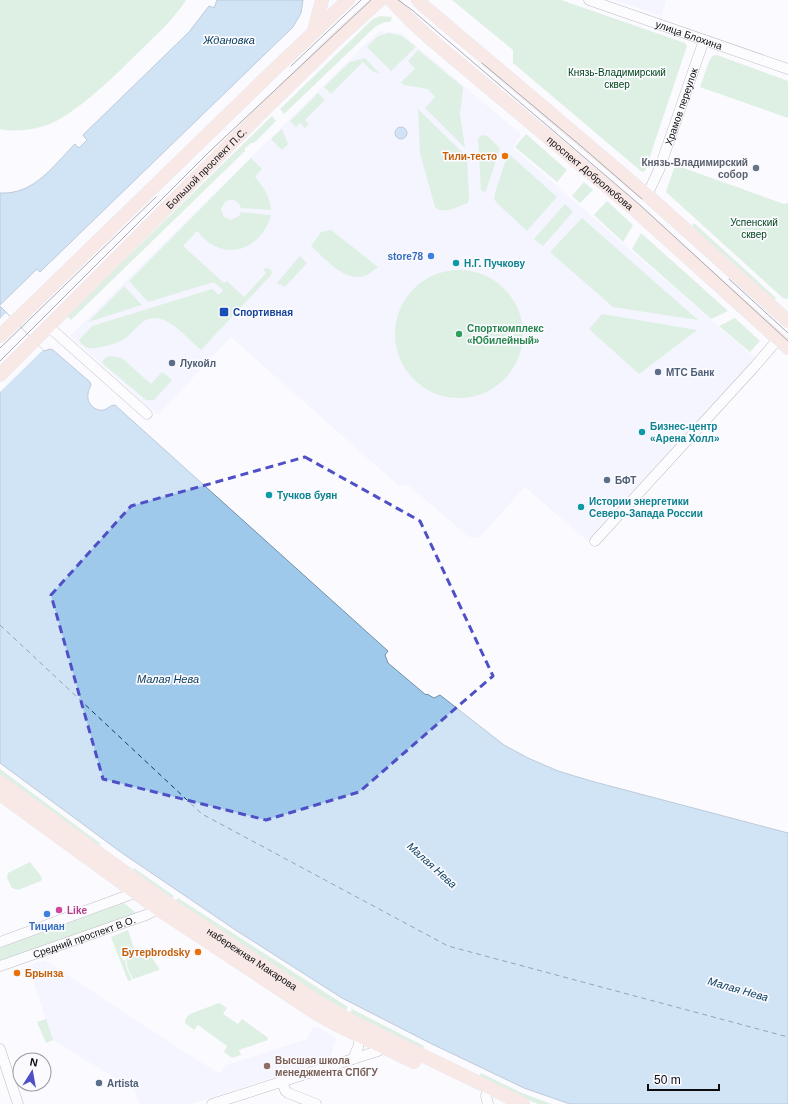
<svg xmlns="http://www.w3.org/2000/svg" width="788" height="1104" font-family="Arial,sans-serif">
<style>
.built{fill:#eeeffd}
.green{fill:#bce4c2}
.water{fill:#9fc9eb;stroke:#7390a9}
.pier{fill:#fafaff}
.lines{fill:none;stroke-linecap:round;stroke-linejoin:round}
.ferry{stroke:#0d4060;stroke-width:1;stroke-dasharray:5 4;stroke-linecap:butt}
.minor-casing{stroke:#78787e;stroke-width:11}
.major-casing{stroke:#d8d8d8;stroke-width:14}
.minor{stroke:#fff;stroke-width:10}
.major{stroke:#f7d5ca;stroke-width:13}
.tram{stroke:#4d4d50;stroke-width:1}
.marked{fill:none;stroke:#4f4fc6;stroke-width:3;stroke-dasharray:8 5;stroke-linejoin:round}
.food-dot{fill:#e8710a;stroke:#fafaff;stroke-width:1.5}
.worship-dot{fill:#6b7280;stroke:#fafaff;stroke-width:1.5}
.shop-dot{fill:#3f7fe0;stroke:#fafaff;stroke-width:1.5}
.culture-dot{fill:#0f9aa8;stroke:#fafaff;stroke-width:1.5}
.transit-dot{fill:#1a4fb4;stroke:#fafaff;stroke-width:1.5}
.leisure-dot{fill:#2e9e5b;stroke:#fafaff;stroke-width:1.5}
.service-dot{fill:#5c6f8a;stroke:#fafaff;stroke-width:1.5}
.hotel-dot{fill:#d1479c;stroke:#fafaff;stroke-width:1.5}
.education-dot{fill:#8d6e63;stroke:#fafaff;stroke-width:1.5}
.labels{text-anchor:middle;stroke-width:3.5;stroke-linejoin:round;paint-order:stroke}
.street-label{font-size:10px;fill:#0c0c0e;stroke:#fafaff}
.park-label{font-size:10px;fill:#02461b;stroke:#fafaff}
.food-label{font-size:10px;font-weight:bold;fill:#c56008;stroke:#fafaff;text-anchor:end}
.worship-label{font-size:10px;font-weight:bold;fill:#5b616d;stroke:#fafaff;text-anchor:end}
.shop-label{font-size:10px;font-weight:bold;fill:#366cbe;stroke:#fafaff;text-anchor:end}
.culture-label{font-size:10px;font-weight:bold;fill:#0d838f;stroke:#fafaff;text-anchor:start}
.transit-label{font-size:10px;font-weight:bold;fill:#164399;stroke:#fafaff;text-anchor:start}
.leisure-label{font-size:10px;font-weight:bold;fill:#27864d;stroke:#fafaff;text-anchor:start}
.service-label{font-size:10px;font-weight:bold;fill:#4e5e75;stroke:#fafaff;text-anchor:start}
.hotel-label{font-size:10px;font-weight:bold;fill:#b23c85;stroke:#fafaff;text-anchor:start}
.education-label{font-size:10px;font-weight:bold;fill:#785e54;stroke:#fafaff;text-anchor:start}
.water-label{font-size:11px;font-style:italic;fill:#0d4060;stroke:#fafaff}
</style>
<rect width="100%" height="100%" fill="#fafaff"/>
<g class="built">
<polygon points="614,0 666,0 662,16"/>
<polygon points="379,31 401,33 521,134 513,148 755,358 591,544 525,487 479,538 469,537 407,484 399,486 231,337 158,415 70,336"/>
<polygon points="45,960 135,1020 218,1073 221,1072 226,1065 307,1039 312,1029 315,1027 318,1027 336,1038 330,1059 191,1104 139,1104 134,1090 53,1040 28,966"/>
</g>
<g class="green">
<path d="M0,0H186C174,19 157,34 141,50C116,74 90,101 60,119C43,129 18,133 0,129Z"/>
<polygon points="452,0 561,0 685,43 687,46 645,171 642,172 513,63 513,50"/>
<polygon points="380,16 392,17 390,22 385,22 376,26 284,114 280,109 373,19"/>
<polygon points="389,33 402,36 416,47 391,71 367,47 378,36"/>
<polygon points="418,50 463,87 460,114 465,148 425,108 435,97 428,89 404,85 401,82 415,69 408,61"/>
<polygon points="714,55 717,55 788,81 788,118 700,87 710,59"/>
<polygon points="365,58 380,74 375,72 374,73 363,62 331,94 324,87 350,62"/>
<polygon points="318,93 325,100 305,120 309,124 305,128 300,123 296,127 290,121"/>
<path d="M418,109L467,157L469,199L468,203L465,204C457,207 442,215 435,207L420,153Z"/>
<polygon points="272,116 276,121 254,143 251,143 245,148 245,151 71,320 67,316"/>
<polygon points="282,129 288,144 282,150 271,139"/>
<polygon points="526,134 567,170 557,182 515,147"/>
<polygon points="482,135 487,136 500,148 486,191 484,192 481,190 478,140 479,137"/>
<polygon points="508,153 557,197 527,231 497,203 494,199 495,193"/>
<path d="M251,158L262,169L255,177C264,187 270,197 271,210L241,208C238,200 232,198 225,202L221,209L224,217L231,220L239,216L241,212L271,215C264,242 237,260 211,244C206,241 201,235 197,231L183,246L224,283L227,281L244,297L266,273L263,269L269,268L272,272L271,275L201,350C188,339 173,320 156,318C142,317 136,330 126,338C120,343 96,350 88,348C84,347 81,343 79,340L92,326L212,289L219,295L223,290L214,282L148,302L129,281Z"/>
<polygon points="675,165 784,204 788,203 788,299 783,298 666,192"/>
<polygon points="584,182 593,190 580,203 572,196"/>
<polygon points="607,201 633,225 623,242 594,215"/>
<polygon points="565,204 573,212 543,246 534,239"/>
<polygon points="582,218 698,320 613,307 550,252"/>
<polygon points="694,223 776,298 774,301 692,226"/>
<path d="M331,230L378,267C375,269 371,273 367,275C345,284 326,259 311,246L321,232Z"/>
<polygon points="641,233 728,311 711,319 632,249"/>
<polygon points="300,256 307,263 285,287 277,283"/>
<circle cx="459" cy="334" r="64"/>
<polygon points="124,286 142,305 88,322"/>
<polygon points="602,314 697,330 639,374 589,329"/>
<polygon points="735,318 760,341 750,352 719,326"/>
<polygon points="109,356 122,358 151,384 162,372 172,380 154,400 146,400 102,363 104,359"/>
<polygon points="0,769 101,844 98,847 0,776"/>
<polygon points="30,862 41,876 42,879 41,881 18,890 12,888 7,878 8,873"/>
<polygon points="134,868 174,896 171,899 132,872"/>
<polygon points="178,898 348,1007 345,1012 175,902"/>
<polygon points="124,903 136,913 0,962 0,948"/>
<polygon points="128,930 134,948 133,949 134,950 135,950 141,956 147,953 150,955 159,968 159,970 133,979 128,969 126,959 136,955 134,952 122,957 123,960 125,960 127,969 132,980 128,981 111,937"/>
<polygon points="219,1003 227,1008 223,1014 238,1024 242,1019 267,1037 268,1040 239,1050 241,1055 232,1058 224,1052 227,1046 198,1025 194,1030 185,1023 186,1018 190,1014"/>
<polygon points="352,1009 424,1046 422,1051 349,1015"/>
<polygon points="46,1019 53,1040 46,1043 37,1022"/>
<polygon points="481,1073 522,1093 552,1104 538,1104 478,1078"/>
</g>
<g class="water">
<path d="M217,0H303L301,13L293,27L40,272L37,269L0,305V193C34,195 53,166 75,144L79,148L87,140L83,135L189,32L209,6L214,8Z"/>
<circle cx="401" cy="133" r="6"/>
<path d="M0,306L44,351L50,349L53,350L90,382L91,385C90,388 88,391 88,394C86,403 95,412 104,410C109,408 110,405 115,405L388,651L385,655L388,663L426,695L427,694L434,698L440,695L504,745L528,758L558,771L591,781L788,833V1104H570L524,1088L430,1043L342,998L237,931L122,853L0,763Z"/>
</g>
<polygon class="pier" points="6,313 43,350 0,392 0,319"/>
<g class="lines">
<polyline class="ferry" points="0,625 202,814 448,946 788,1037"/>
<defs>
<g id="minor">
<path id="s1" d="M589,0L788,69"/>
<path id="s2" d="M647,195L659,170L704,40"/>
<polyline points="48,326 147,414"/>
<polyline points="595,541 756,365 778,339"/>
<polyline points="0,942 140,891"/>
<path id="s3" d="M0,966L146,915L158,909L161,904"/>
<polyline points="0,1049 18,1104"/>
<polyline points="353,1059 358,1047 362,1031"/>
<polyline points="282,1081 285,1090 288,1093 316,1104"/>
<polyline points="212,1104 378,1051 383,1048"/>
<polyline points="488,1104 486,1096 489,1089"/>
</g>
<g id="major">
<path id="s4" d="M391,0L409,19L434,42L635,210L788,348"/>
<polyline points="418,0 425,7 647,195 788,321"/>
<polyline points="314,31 322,0"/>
<polyline points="0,336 276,68 348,0"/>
<path id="s5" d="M0,375L268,106L337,39L380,0"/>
<path id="s6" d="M0,782L163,900L323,1005L353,1022L523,1104"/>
<polyline points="0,794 158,909 317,1014 339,1026 414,1062"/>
</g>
</defs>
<use href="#minor" class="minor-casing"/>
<use href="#major" class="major-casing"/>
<use href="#minor" class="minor"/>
<use href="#major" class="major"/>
<g class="tram">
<polyline points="398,0 412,10 640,205 788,341"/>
<polyline points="482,63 581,146 642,199"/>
<polyline points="291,66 361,0"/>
<polyline points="729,279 788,333"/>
<polyline points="0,348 156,197"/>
<polyline points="0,361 209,152 371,0"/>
</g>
</g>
<path d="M0 0H788V1104H0ZM305,457L420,521L493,676L359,792L266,820L103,779L51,595L131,506Z" fill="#fafaff" fill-opacity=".55" fill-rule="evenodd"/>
<path class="marked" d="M305,457L420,521L493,676L359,792L266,820L103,779L51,595L131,506Z"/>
<g class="food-dot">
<circle cx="505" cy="156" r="4"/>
<circle cx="198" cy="952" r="4"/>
<circle cx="17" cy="973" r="4"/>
</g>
<circle class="worship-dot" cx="756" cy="168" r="4"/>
<g class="shop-dot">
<circle cx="431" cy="256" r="4"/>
<circle cx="47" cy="914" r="4"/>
</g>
<g class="culture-dot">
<circle cx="456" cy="263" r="4"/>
<circle cx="642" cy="432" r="4"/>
<circle cx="269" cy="495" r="4"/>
<circle cx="581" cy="507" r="4"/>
</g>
<rect class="transit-dot" x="219" y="307" width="10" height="10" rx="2"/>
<circle class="leisure-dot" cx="459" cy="334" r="4"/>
<g class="service-dot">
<circle cx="172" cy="363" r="4"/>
<circle cx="658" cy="372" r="4"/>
<circle cx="607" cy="480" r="4"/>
<circle cx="99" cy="1083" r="4"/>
</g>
<circle class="hotel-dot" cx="59" cy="910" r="4"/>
<circle class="education-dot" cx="267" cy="1066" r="4"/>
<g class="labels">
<g class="street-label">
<text dy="4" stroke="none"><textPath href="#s1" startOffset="106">улица Блохина</textPath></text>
<text dy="4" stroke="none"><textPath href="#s2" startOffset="95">Храмов переулок</textPath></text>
<text dy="4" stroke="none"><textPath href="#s5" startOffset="292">Большой проспект П.С.</textPath></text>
<text dy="4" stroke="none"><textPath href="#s4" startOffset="264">проспект Добролюбова</textPath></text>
<text dy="4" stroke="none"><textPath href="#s3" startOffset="89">Средний проспект В.О.</textPath></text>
<text dy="4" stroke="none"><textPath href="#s6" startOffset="308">набережная Макарова</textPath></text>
</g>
<g class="park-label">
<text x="617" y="76">Князь-Владимирский<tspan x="617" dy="12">сквер</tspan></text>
<text x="754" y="226">Успенский<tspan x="754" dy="12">сквер</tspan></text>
</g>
<g class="food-label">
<text x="497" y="160">Тили-тесто</text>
<text x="190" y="956">Бутерbrodsky</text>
<text x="25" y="977" text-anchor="start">Брынза</text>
</g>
<g class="worship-label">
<text x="748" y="166">Князь-Владимирский<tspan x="748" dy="12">собор</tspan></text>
</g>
<g class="shop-label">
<text x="423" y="260">store78</text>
<text x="47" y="930" text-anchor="middle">Тициан</text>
</g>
<g class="culture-label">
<text x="464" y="267">Н.Г. Пучкову</text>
<text x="650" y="430">Бизнес-центр<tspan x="650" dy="12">«Арена Холл»</tspan></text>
<text x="277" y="499">Тучков буян</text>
<text x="589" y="505">Истории энергетики<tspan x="589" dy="12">Северо-Запада России</tspan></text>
</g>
<g class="transit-label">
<text x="233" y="316">Спортивная</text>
</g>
<g class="leisure-label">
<text x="467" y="332">Спорткомплекс<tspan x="467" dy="12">«Юбилейный»</tspan></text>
</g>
<g class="service-label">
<text x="180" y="367">Лукойл</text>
<text x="666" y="376">МТС Банк</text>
<text x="615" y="484">БФТ</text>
<text x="107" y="1087">Artista</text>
</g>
<g class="hotel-label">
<text x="67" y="914">Like</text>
</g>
<g class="education-label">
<text x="275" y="1064">Высшая школа<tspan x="275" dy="12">менеджмента СПбГУ</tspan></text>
</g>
<g class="water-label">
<text x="229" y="44">Ждановка</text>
<text x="168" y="683">Малая Нева</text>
<text transform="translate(432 865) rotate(42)" y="4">Малая Нева</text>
<text transform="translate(738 989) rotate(16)" y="4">Малая Нева</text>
</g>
</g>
<g transform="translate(32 1072) rotate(11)"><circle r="19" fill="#fafaff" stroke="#9b9b9f"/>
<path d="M0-3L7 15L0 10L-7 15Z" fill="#4f4fc6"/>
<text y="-6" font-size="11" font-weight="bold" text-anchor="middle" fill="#0c0c0e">N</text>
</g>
<path d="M648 1084v6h71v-6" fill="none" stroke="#0c0c0e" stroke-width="2"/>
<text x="654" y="1084" font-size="12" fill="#0c0c0e" stroke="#fafaff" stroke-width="3" paint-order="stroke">50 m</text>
</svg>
